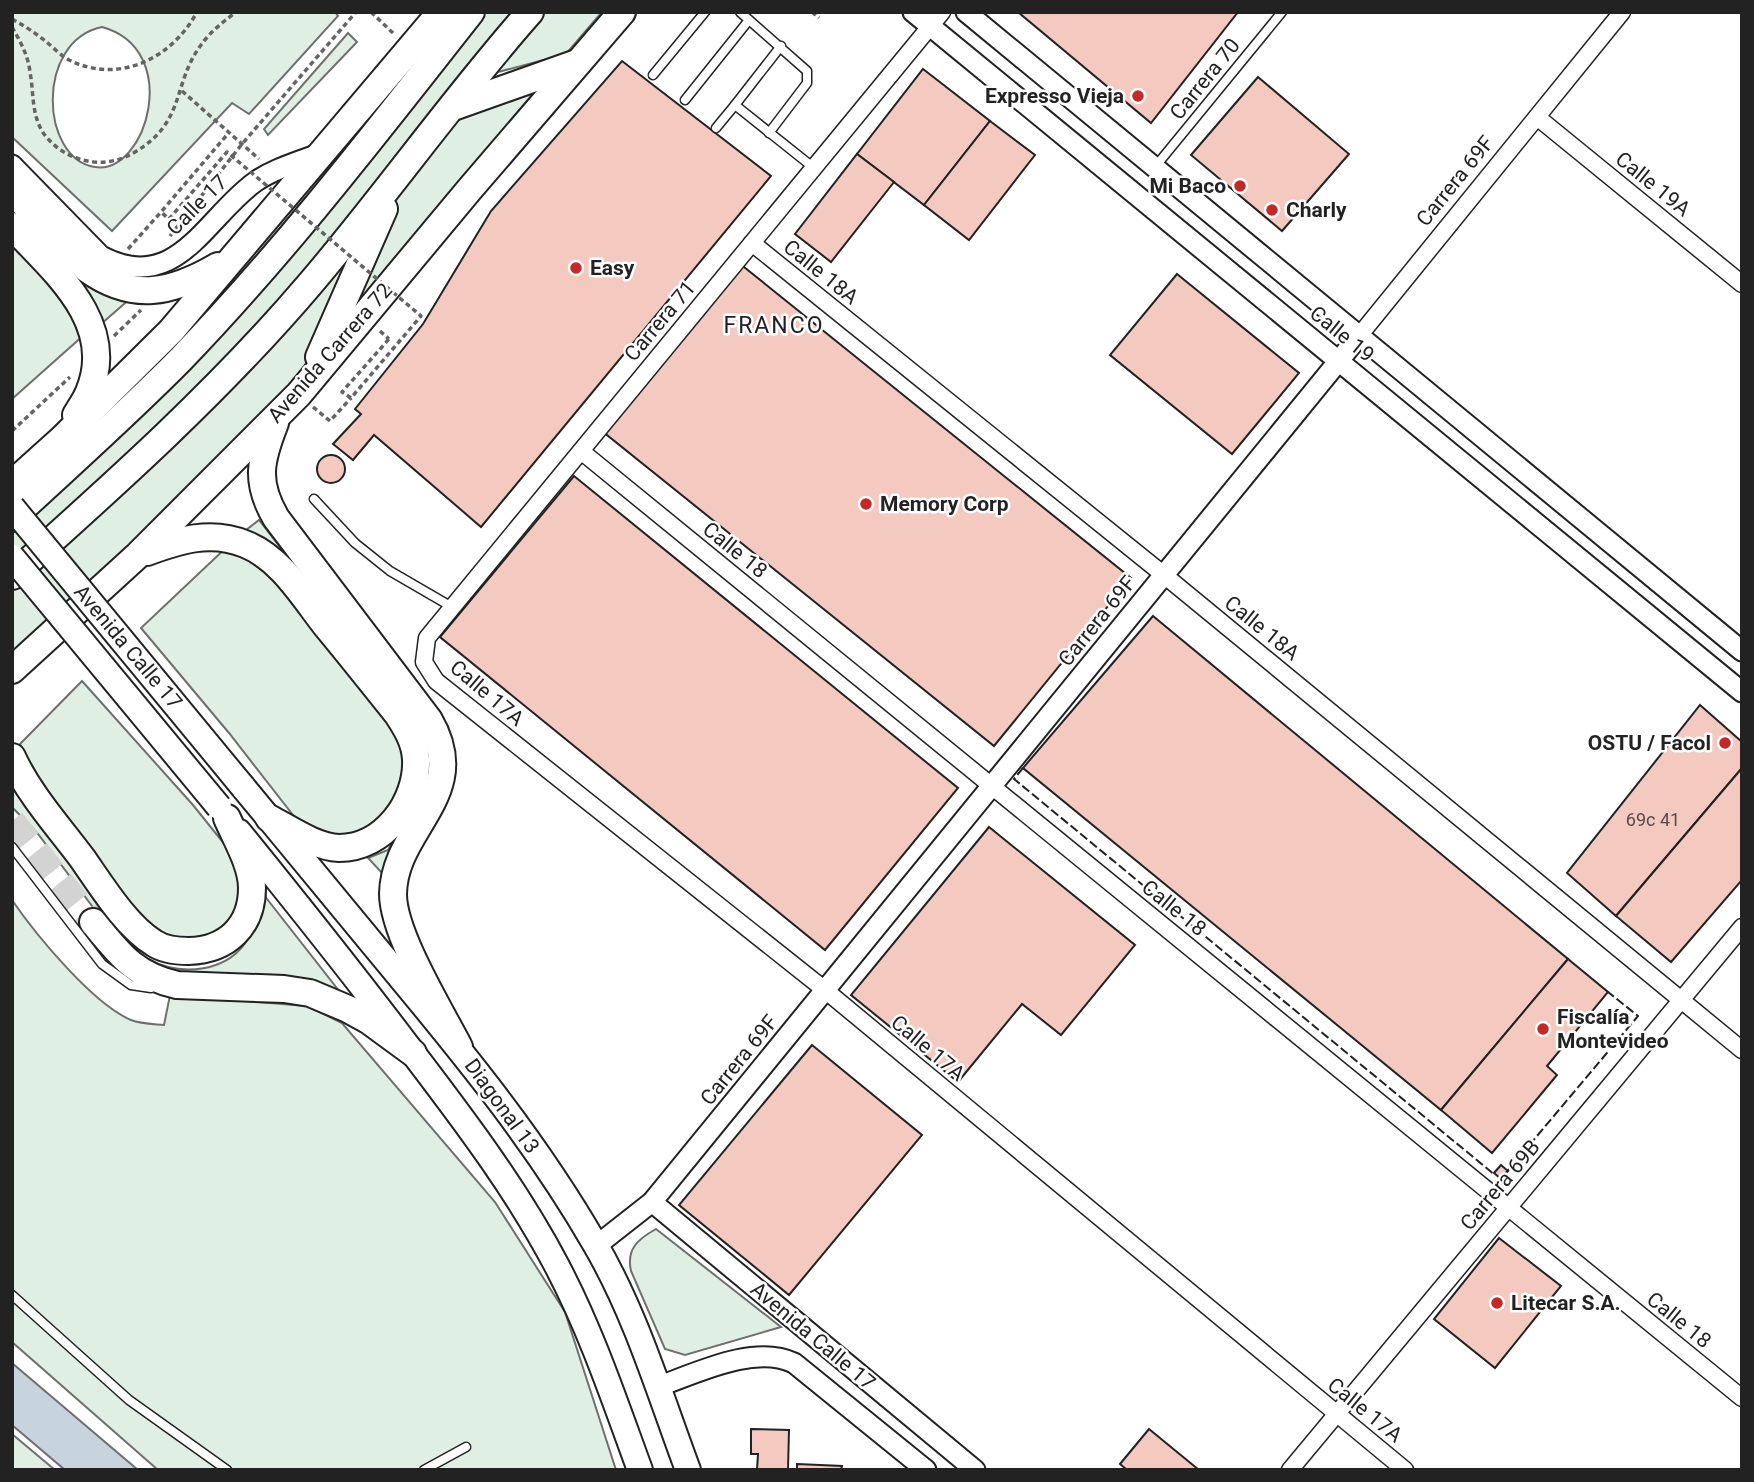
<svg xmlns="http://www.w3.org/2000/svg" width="1754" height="1482" font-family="Roboto,sans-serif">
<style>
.green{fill:#e0efe3;stroke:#6f6f6f;stroke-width:2;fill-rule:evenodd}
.water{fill:#c7d3dd;stroke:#6f6f6f;stroke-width:2}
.building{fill:#f3c9c0;stroke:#222;stroke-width:2}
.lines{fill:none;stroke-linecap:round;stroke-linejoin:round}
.trunk-tunnel{stroke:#d3d3d3;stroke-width:26;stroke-dasharray:26 13;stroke-linecap:butt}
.service-casing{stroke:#222;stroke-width:11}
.minor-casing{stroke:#222;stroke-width:19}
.tertiary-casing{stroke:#222;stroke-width:23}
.primary-casing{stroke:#222;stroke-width:28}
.trunk-casing{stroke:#222;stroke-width:30}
.path{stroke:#646464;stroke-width:3.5;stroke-dasharray:5 3.5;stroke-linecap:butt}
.service{stroke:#fff;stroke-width:8}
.minor{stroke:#fff;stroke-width:16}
.tertiary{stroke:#fff;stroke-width:19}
.primary{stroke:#fff;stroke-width:24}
.trunk{stroke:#fff;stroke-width:26}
.primary-bridge-casing{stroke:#222;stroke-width:28;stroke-linecap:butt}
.path-bridge{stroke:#646464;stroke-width:3.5;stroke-dasharray:5 3.5;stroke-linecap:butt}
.primary-bridge{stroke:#fff;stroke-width:24}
.fence{stroke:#222;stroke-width:2;stroke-dasharray:9 3.5;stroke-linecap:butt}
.poi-dot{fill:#c62828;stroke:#fff;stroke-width:2.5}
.labels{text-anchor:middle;stroke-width:5;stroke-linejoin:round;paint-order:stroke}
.number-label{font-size:18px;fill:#564c4a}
.street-label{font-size:21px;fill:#222;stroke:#fff}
.poi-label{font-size:21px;font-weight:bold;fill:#222;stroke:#fff;text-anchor:start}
.neighbourhood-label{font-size:23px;letter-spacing:2px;fill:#222;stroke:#fff}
</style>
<rect width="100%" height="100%" fill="#fff"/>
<g class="green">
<path d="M12,12H335L338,16L249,114L232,103L112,231L12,137ZM102,27C183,49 147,175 95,167C40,159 35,41 102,27Z"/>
<polygon points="484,12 522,12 370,196 203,387 12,563 12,530 352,176"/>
<polygon points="542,12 602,12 566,54 487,75"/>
<polygon points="348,33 357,42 268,135 264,129"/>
<polygon points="543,82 356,306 401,181 463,115"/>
<polygon points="12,206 132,297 101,324 12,217"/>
<polygon points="363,232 300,377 139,537 12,653 12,587"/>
<polygon points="12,239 44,271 85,334 12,399"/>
<polygon points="259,520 411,716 429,757 429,781 424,800 382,873 368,858 388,850 417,799 422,758 241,534"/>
<polygon points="230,544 267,566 396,731 404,753 404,773 398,800 370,828 347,835 321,836 300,824 229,733 141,628"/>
<polygon points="82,681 193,805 234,856 243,880 233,920 216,938 169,941 131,911 33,773 20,744"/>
<path d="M12,788L131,945C136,949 142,955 148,959C181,977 229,973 249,937C256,923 257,905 260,890L343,996L176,975L125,950L38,834L12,807Z"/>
<path d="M12,900C36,935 93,1004 131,1020C141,1024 154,1024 164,1025L170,995L307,1006L342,1023L495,1202L565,1312L616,1470H158L12,1342Z"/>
<path d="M656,1229L781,1327L685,1355L665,1349L631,1271C626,1249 638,1239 656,1229Z"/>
<polygon points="12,1434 55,1470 12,1470"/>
</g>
<polygon class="water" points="12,1363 138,1470 65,1470 12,1425"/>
<g class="building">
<polygon points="1018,12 1238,12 1151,123"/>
<polygon points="622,61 771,176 481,527 374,435 353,460 333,444 361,414 355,409 423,324 491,211"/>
<polygon points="923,69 990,121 924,205 857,154"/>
<polygon points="1258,77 1349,154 1282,231 1191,155"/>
<polygon points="990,121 1035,155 969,240 924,205"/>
<polygon points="857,154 894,182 831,262 795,234"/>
<polygon points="739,263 1131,578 994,746 602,431"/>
<polygon points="1177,274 1299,373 1232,454 1110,355"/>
<circle cx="331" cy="469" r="14"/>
<polygon points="574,476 958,788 825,950 440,637"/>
<polygon points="1153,616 1568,959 1441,1110 1023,768"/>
<polygon points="1700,705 1742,742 1742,768 1616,916 1567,873"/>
<polygon points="1742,768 1742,880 1671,962 1616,916"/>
<polygon points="989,827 1135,945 1061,1035 1022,1004 958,1082 851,995"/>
<polygon points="1568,959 1608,992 1547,1066 1557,1075 1492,1153 1441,1110"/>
<polygon points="812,1045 922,1135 789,1295 679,1205"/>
<polygon points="1501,1165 1508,1171 1501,1179 1494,1173"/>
<polygon points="1499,1238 1561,1286 1495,1368 1434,1319"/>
<polygon points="751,1429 789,1430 788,1470 757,1470 758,1454 751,1454"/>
<polygon points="1149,1429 1199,1470 1127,1470 1120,1464"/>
<polygon points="797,1464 842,1466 841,1470 797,1470"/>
</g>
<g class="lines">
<polyline class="trunk-tunnel" points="12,821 93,922"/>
<defs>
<g id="service">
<polyline points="740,12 807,71 807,83 769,133"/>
<polyline points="781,46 735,105 814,168"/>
<polyline points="653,75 705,12"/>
<polyline points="685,100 749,20"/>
<polyline points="716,128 735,105"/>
<polyline points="1155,167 1282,12"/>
<polyline points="314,499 355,543 390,571 452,607"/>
<polyline points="12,847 102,964 131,985 151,988"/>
<polyline points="12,1295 129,1400 227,1470"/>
<polyline points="424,1470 466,1447"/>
</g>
<g id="minor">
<polyline points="942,12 427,638 424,662 436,681 825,990 1405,1470"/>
<polyline points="1537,117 1742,284"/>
<polyline points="752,243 1164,575 1742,1050"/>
<polyline points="1359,336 1622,12"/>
<polyline points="581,451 1742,1398"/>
<polyline points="1290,1470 1742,927"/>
</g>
<g id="tertiary">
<polyline points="913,12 1742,692"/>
<polyline points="966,12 1742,651"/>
<path d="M12,165L101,256C176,296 205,218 255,182C273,169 298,162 318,154"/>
<polyline points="652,1202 975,1470"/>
<polyline points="596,1246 652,1202 1359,336"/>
<path d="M657,1387C697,1373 754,1344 794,1363L926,1470"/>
</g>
<g id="primary">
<path d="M243,787C294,848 344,910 395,971C468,1059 538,1145 595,1244C636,1314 660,1395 688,1470"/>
<path d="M239,832C299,906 359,981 416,1057C467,1124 519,1193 558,1268C592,1333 615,1402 640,1470"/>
</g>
<g id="trunk">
<polyline points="453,107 577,63"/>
<path d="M12,191L87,269C133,302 172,293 218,266"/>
<path d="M12,226C54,271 118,323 89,392C86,400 80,408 76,415"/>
<polyline points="319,357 384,209"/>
<path d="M275,423C260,461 255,482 276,518L429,720C473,795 394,827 393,894C393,934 440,1010 459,1047"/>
<polyline points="12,484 62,439 171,331 441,12"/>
<path d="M12,518C69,465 128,413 182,358C286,250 378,130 471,12"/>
<path d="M147,552C179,540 211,530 245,544C281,558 304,598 327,627C351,656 374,685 398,715C407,729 415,742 416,759C418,802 384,848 339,848C315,847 290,829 269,818"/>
<path d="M12,576C116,483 220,390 310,284C386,195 453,99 530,12"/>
<polyline points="12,670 138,555 299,394 469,190 622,12"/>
<path d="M12,757C29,794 58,826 82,858C101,885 126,926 154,943C164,950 177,951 189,951C227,950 252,926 252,888C252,865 236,839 227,818"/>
<path d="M93,922C119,954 135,976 177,985L284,989L310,993L348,1009L368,1020L413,1053"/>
</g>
</defs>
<use href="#service" class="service-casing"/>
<use href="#minor" class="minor-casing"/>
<use href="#tertiary" class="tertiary-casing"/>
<use href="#primary" class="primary-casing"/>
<use href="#trunk" class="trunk-casing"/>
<g class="path">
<polyline points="371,12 395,35"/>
<polyline points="812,12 819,18"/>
<path d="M12,19C23,25 34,32 44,40C52,46 60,55 69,60C120,85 172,58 197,12"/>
<path d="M12,27C20,41 28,55 30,72C34,93 31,115 44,134C56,150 74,160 94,162C109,163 122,160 135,152C186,122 172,84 201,45C210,32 223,22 236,12"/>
<polyline points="182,91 259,159"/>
<polyline points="170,236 242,144 356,12"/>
<polyline points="128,249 161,212"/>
<polyline points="380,331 389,339"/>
<polyline points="114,336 141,310"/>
<polyline points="313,407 330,421 351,398"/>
<polyline points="12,431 70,377"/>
</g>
<use href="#service" class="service"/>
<use href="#minor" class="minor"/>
<use href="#tertiary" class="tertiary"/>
<use href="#primary" class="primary"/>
<use href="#trunk" class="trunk"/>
<defs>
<g id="primary-bridge">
<polyline points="12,507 243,787"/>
<polyline points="12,557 219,807"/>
</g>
</defs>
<use href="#primary-bridge" class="primary-bridge-casing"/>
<polyline class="path-bridge" points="226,136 161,212 169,219 227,152 421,316 351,398 342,392 389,339"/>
<use href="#primary-bridge" class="primary-bridge"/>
<g class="fence">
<polyline points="1023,768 1014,779 1495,1175"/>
<polyline points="1505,1174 1638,1016 1608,992"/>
</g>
</g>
<g class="poi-dot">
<circle cx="1138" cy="96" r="7"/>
<circle cx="1240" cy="186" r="7"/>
<circle cx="1272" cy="210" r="7"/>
<circle cx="576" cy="268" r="7"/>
<circle cx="866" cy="504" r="7"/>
<circle cx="1725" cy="743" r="7"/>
<circle cx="1543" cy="1029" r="7"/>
<circle cx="1497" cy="1303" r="7"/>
</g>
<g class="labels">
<g class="number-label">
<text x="1653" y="826">69c 41</text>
</g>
<g class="street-label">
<text transform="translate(1205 79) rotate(-51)" y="7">Carrera 70</text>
<text transform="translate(1455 181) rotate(-51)" y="7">Carrera 69F</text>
<text transform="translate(1653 184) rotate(39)" y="7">Calle 19A</text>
<text transform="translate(197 205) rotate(-45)" y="7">Calle 17</text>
<text transform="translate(821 272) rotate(39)" y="7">Calle 18A</text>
<text transform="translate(660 321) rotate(-50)" y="7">Carrera 71</text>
<text transform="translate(1342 334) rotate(39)" y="7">Calle 19</text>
<text transform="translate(330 353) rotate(-49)" y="7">Avenida Carrera 72</text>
<text transform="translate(735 550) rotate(39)" y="7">Calle 18</text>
<text transform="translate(1097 621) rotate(-51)" y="7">Carrera 69F</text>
<text transform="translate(1262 628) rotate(39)" y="7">Calle 18A</text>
<text transform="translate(128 647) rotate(50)" y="7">Avenida Calle 17</text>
<text transform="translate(487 693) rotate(40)" y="7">Calle 17A</text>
<text transform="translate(1174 908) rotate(39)" y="7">Calle 18</text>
<text transform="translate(928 1048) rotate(40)" y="7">Calle 17A</text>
<text transform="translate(739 1060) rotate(-51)" y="7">Carrera 69F</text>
<text transform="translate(502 1106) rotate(54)" y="7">Diagonal 13</text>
<text transform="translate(1500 1185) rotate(-50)" y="7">Carrera 69B</text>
<text transform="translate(1679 1320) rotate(39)" y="7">Calle 18</text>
<text transform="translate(813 1336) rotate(40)" y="7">Avenida Calle 17</text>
<text transform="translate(1365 1410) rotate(39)" y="7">Calle 17A</text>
</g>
<g class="poi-label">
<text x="1124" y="103" text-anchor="end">Expresso Vieja</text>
<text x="1226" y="193" text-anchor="end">Mi Baco</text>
<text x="1286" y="217">Charly</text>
<text x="590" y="275">Easy</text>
<text x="880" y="511">Memory Corp</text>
<text x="1711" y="750" text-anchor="end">OSTU / Facol</text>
<text x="1557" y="1024">Fiscalía<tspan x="1557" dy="24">Montevideo</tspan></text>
<text x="1511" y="1310">Litecar S.A.</text>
</g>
<g class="neighbourhood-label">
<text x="774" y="333">FRANCO</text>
</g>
</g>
<rect width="1754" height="1482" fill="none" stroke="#222222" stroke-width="28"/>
</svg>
